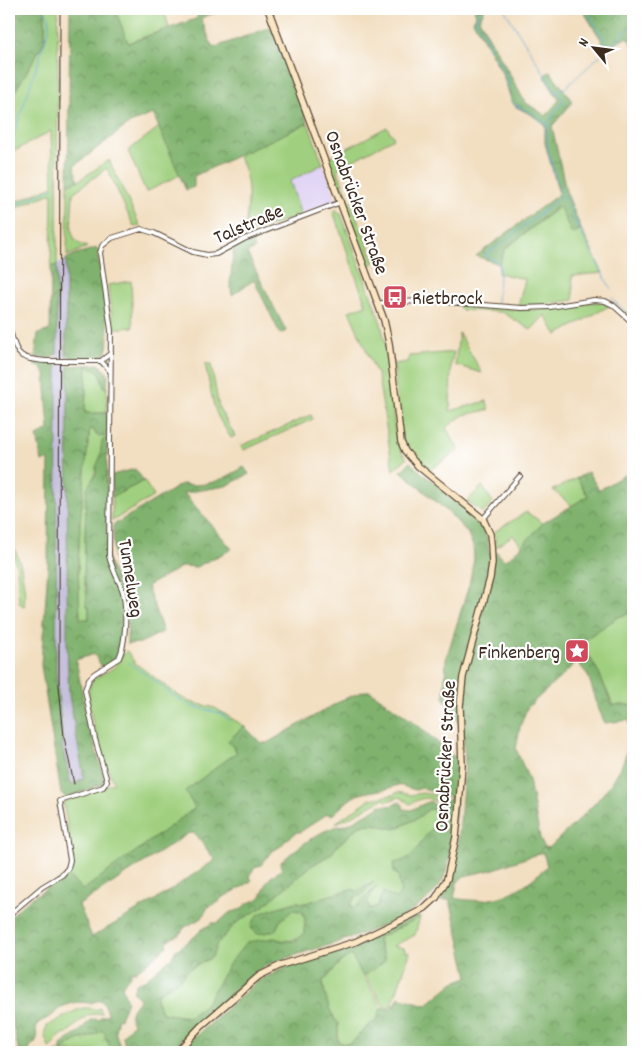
<svg xmlns="http://www.w3.org/2000/svg" width="642" height="1061" font-family="Dekko,sans-serif">
<style>
.built{fill:#e1d4f4}
.railway{fill:#c5c0db}
.grass{fill:#a0d07f;stroke:#6e7d4e}
.forest{fill:url(#forest-crowns);stroke:#5e6e46;fill-rule:evenodd}
.park{fill:url(#park-crowns);stroke:#6e7d4e}
.lines{fill:none;stroke-linecap:round;stroke-linejoin:round}
.stream{stroke:#5ea2d3;stroke-width:1}
.minor-casing{stroke:#564536;stroke-width:6}
.secondary-casing{stroke:#564536;stroke-width:8}
.minor{stroke:#fff;stroke-width:4}
.secondary{stroke:#fbe6c4;stroke-width:5.5}
.rail{stroke:#3b2a1e;stroke-width:1}
.minor-bridge-casing{stroke:#564536;stroke-width:6;stroke-linecap:butt}
.minor-bridge{stroke:#fff;stroke-width:4}
.labels{text-anchor:middle;stroke-width:4.5;stroke-linejoin:round;paint-order:stroke}
.street-label{font-size:20px;fill:#3b2a1e;stroke:#fff}
.poi-label{font-size:20px;fill:#3b2a1e;stroke:#fff;text-anchor:start}
</style>
<defs>
<pattern id="forest-crowns" width="20" height="18" patternUnits="userSpaceOnUse" patternTransform="scale(1.25)"><rect width="20" height="18" fill="#80b26e"/><path d="M2 6a3 3 0 1 1 6 0M12 15a3 3 0 1 1 6 0" fill="none" stroke="#6a915a"/></pattern>
<pattern id="park-crowns" width="20" height="18" patternUnits="userSpaceOnUse" patternTransform="scale(1.25)"><rect width="20" height="18" fill="#a0d07f"/><path d="M2 6a3 3 0 1 1 6 0M12 15a3 3 0 1 1 6 0" fill="none" stroke="#84a967"/></pattern>
</defs>
<rect width="100%" height="100%" fill="#fff"/>
<filter id="ink" filterUnits="userSpaceOnUse"><feTurbulence type="fractalNoise" baseFrequency=".02" numOctaves="2"/><feDisplacementMap in="SourceGraphic" scale="10" xChannelSelector="R" yChannelSelector="G"/><feConvolveMatrix kernelMatrix="1 2 1 2 8 2 1 2 1" color-interpolation-filters="sRGB"/></filter>
<filter id="wash" filterUnits="userSpaceOnUse"><feTurbulence type="fractalNoise" baseFrequency=".0096" numOctaves="4" result="noise"/><feDisplacementMap in="SourceGraphic" scale="20" xChannelSelector="R" yChannelSelector="G"/><feGaussianBlur stdDeviation="1.12" result="paint"/><feColorMatrix in="noise" values="0 0 0 0 0 0 0 0 0 0 0 0 0 0 0 0 0 1.4 0 .05"/><feComposite in="paint" operator="in"/></filter>
<g filter="url(#wash)">
<rect width="100%" height="100%" fill="#f2dec0"/>
<polygon class="built" points="323,164 337,201 301,215 290,181"/>
<polygon class="railway" points="66,259 68,366 67,644 69,695 84,779 79,782 71,784 63,750 58,704 55,608 57,265"/>
<g class="grass">
<polygon points="45,9 58,9 58,11 57,265 51,267 52,193 9,211 9,205 53,186 51,131 9,154 9,102 45,40"/>
<polygon points="115,9 164,9 169,28 128,43"/>
<path d="M308,123L323,164L290,181L301,215L244,235C248,203 253,185 238,155Z"/>
<polygon points="159,127 180,175 146,192 128,151"/>
<polygon points="387,127 394,138 337,169 375,262 368,266 327,159"/>
<path d="M109,160L140,226L134,227L107,168L73,193C73,204 69,228 74,238C77,244 82,245 87,247L67,256L68,184L78,181Z"/>
<polygon points="560,206 572,234 581,229 603,273 572,276 574,300 549,304 518,306 525,279 498,273 499,264 505,249"/>
<polygon points="337,210 341,214 381,323 386,347 395,432 402,453 407,458 393,470 378,377 349,311 366,305 333,211"/>
<polygon points="131,281 133,327 113,329 108,285"/>
<polygon points="594,302 604,303 609,306 557,335 545,315 531,330 502,312 461,310 458,304 520,310 550,309"/>
<polygon points="459,333 482,373 455,365"/>
<path d="M454,352L451,364L450,411L487,401L489,410L463,415L446,428L459,450L428,471C419,463 410,456 405,445C396,425 396,386 394,364L407,362L409,356Z"/>
<polygon points="205,364 211,364 219,408 235,436 231,438 218,417 214,406"/>
<path d="M87,367C101,369 100,374 104,387L107,389V413H85Z"/>
<polygon points="311,415 313,419 244,450 241,446"/>
<path d="M90,429H93L96,435L103,437L107,435V438L102,441L100,458L86,498L84,579C86,592 89,605 89,619L80,620L78,569L80,524L81,496Z"/>
<polygon points="12,473 11,538 21,566 25,593 24,607 19,603 17,568 9,544 9,475"/>
<polygon points="577,478 588,496 572,506 553,490"/>
<polygon points="144,481 154,496 112,521 112,497"/>
<polygon points="482,486 493,502 483,513 467,501"/>
<polygon points="526,512 543,523 522,546 513,535 496,547 494,532"/>
<polygon points="633,612 633,706 613,705 599,673 581,642 618,617"/>
<path d="M127,651L135,663L179,696L190,702L215,708L244,726L228,741L237,752L186,791L196,808L83,891L67,875L72,866L73,859L63,802L114,783C106,765 78,696 93,680C98,675 107,673 113,668C119,664 121,654 127,651Z"/>
<path d="M398,792L411,795L422,793L446,797L434,801C427,795 417,800 410,804L400,797L387,801L384,799C368,805 352,819 335,823L370,799L393,795Z"/>
<path d="M429,809L436,810L441,815L437,825L426,836L416,851L404,861L398,875L401,891L397,899L380,897L378,906L368,909L367,902L376,886L356,908L350,905L355,897L372,883L358,891L351,889L321,898L306,904L296,902L259,914L251,928L258,934L275,931L280,921L293,910L302,911L305,918L304,934C294,942 286,942 274,938L232,960L205,1005L188,1017L162,1013L156,999L158,993L179,980L189,969L212,957L216,944L236,923L261,908L311,866L331,854L339,844L361,825L374,824L395,829L416,819Z"/>
<path d="M420,917L415,935L393,946L404,948L406,952L410,953L392,1005L388,1007L383,1005L365,975L385,961C384,952 378,946 378,938Z"/>
<path d="M351,955L382,1007C380,1011 379,1015 377,1019C375,1023 368,1026 364,1029C357,1036 351,1051 338,1041V1023C328,1013 324,994 323,980L327,978L340,962Z"/>
<polygon points="84,1008 91,1008 95,1010 100,1008 102,1013 88,1015 67,1033 63,1034 56,1040 55,1044 49,1048 44,1034 47,1026 77,1010"/>
</g>
<g class="forest">
<polygon points="9,9 45,9 45,40 9,102"/>
<polygon points="70,9 89,9 91,13 101,12 105,14 115,9 128,43 198,18 195,9 226,9 201,18 213,48 271,27 308,123 194,176 194,187 186,190 153,114 130,123 74,166 78,181 68,184"/>
<polygon points="474,9 485,9 479,19 525,102 546,116 559,100 544,76 550,71 573,102 552,126 566,191 581,229 572,234 559,206 505,249 499,264 476,256 559,194 545,143 545,125 532,115 516,107 512,102 502,73 473,21 476,15"/>
<polygon points="582,9 633,9 633,46 627,37 607,49"/>
<polygon points="250,238 255,249 247,253 286,331 280,334 254,280 232,295 230,283 234,246"/>
<path d="M97,248L99,250L98,257C100,273 115,346 104,355C94,362 77,358 66,356V259L76,254Z"/>
<polygon points="57,265 57,354 49,358 35,357 38,334 50,330 51,267"/>
<path d="M35,362L57,364L56,672L63,750L71,784L79,782V780L84,779L69,695L67,644L68,366L99,364L108,374L107,389L104,387C100,374 101,369 87,367L85,413H107V435L103,437C98,436 96,434 93,429H90L89,433L80,524L78,569L80,619H89V608L86,605L87,590L84,579L86,498L87,488L96,474V467L100,458L102,441L107,438V554L108,560L122,597L121,648L113,661L102,667L94,654L76,660L86,714L104,779L102,784L67,798L61,794L41,665L48,567L49,459L42,462L37,436L49,430L45,374L42,368L34,365Z"/>
<path d="M410,462L417,469L473,513C485,525 488,537 489,554L497,552L505,561L522,546L543,523L588,496L577,478L588,472L599,490L633,470V612L618,617L581,642L599,673L612,705H633V1052H182L191,1040L258,981L287,967L359,943L419,914L420,917L378,938C378,946 384,953 385,961L365,975L363,976L351,955L340,962L327,978L323,980C324,994 329,1013 338,1023V1041C351,1050 357,1036 364,1029C368,1025 374,1023 377,1019C379,1015 380,1011 382,1007L388,1009L394,1006L399,997L426,1005L454,982L468,977L450,900H439L445,892L457,858L465,764L463,730L444,698L446,659L469,585L474,559L473,546L467,532L450,514L401,471ZM577,662L588,675L599,710L605,723L629,720C636,775 585,812 550,847L545,848L540,838L529,780L516,749L520,727L527,708ZM543,852L547,866C520,893 493,906 454,898L457,883L464,876L491,870Z"/>
<path d="M244,467L249,474L226,486L184,493L232,549L196,567L183,566L147,586L163,632L140,643L127,644L128,597L114,557L113,525L182,484C207,488 224,479 244,467Z"/>
<polygon points="135,469 144,481 112,497 112,475"/>
<path d="M364,691H370L415,723L459,761C456,793 456,855 442,881C422,920 339,942 299,954C289,958 277,960 267,965C256,970 249,978 241,986C218,1008 189,1025 173,1052H112L105,1037L98,1033C91,1037 85,1037 78,1040C69,1043 65,1052 55,1052L61,1050V1045L79,1032L90,1020L95,1019L99,1020L100,1017L108,1015L105,1005L101,1000L90,1003L76,1002L61,1007L53,1015L38,1023L36,1029L37,1039L34,1044L31,1045L29,1050L30,1052H19L9,1008V918L27,901L67,875L83,890L195,808L185,791L237,752L228,741L244,726L261,743H267L344,699ZM398,785L416,790L422,788C431,793 443,792 451,798L441,805H435L430,801L411,810L403,809V805L400,802L390,806L381,805C373,811 357,819 348,824C342,826 335,826 329,829C311,837 296,849 281,862L282,869C278,872 273,875 269,879C264,885 265,894 258,899C252,903 246,901 242,909L229,913L218,923H212L201,930L194,937L175,951L173,956L146,979L136,984L133,992L140,999L132,1010L130,1017L133,1024L123,1035L125,1049L120,1047L115,1031L118,1018L120,1019L127,1001L122,987L131,973L141,968L167,946L168,940L179,935L185,927L202,918L208,907L219,902L220,899C230,893 240,889 251,881L252,880L249,876L255,867L261,865L271,852L281,846L285,841L297,832H300L327,814L332,815C340,809 348,799 357,795C371,790 385,791 398,785ZM429,809L436,810L441,814C436,827 432,827 425,837C415,851 412,860 393,863L394,873L398,875L401,891L397,899L383,892L378,906L369,909V906L367,902L377,885L356,907L350,906L355,897L361,896L374,882L358,891L351,889L321,898L306,903L296,902L275,908L259,914L252,923L251,928L258,934L275,931L280,921L293,910L302,911L305,918L304,934L295,941H283L274,938L247,942L232,960L205,1005L188,1017L162,1013L156,1000L158,993L179,980L189,969L212,957L217,944L236,923L261,908L311,866L331,854L339,844L360,825L374,824L395,829L416,819ZM189,833H194L215,860L160,897L92,937L79,905Z"/>
</g>
<polygon class="park" points="102,1031 105,1033 105,1037 112,1052 61,1052 77,1040 88,1038"/>
<g class="lines">
<g class="stream">
<polyline points="481,9 476,20 506,75 511,90 511,99 514,105 532,113 547,125"/>
<path d="M504,9L553,88L564,100C559,108 550,117 548,126C543,145 556,177 563,195L566,197L578,227L611,289"/>
<polyline points="586,9 609,47"/>
<polyline points="557,92 565,88 633,25"/>
<polyline points="9,145 12,140 49,29 49,19 45,9"/>
<polyline points="9,208 54,188"/>
<polyline points="612,298 614,301 633,319"/>
<polyline points="497,302 500,263 485,255 500,245 562,196"/>
<polyline points="129,663 162,686 172,695 184,702 191,706 220,713 231,721"/>
</g>
</g>
</g>
<g filter="url(#ink)">
<g class="lines">
<defs>
<g id="minor">
<polyline points="378,304 387,302 432,301 522,308 550,307 594,300 605,301 613,305 633,323"/>
<path d="M9,328C18,355 16,359 46,361"/>
<polyline points="77,361 101,361 111,353"/>
<polyline points="101,361 110,371"/>
<polyline points="483,519 520,476"/>
<path d="M9,915L42,887L62,875L68,868L70,860L60,801L103,787L107,781L95,739L85,690L89,679L94,674L119,658C126,643 127,609 123,592C119,580 112,569 109,556L111,330L100,253L102,246L112,238L141,229L154,233L193,252L207,255L216,254L244,239L341,202"/>
</g>
<polyline id="secondary" points="177,1052 201,1026 259,976 281,965 355,942 410,916 425,908 436,898 447,879 456,837 459,805 462,765 460,706 463,677 490,578 492,563 491,544 490,534 483,519 418,466 405,451 401,442 389,343 384,320 268,9"/>
</defs>
<use href="#minor" class="minor-casing"/>
<use href="#secondary" class="secondary-casing"/>
<use href="#minor" class="minor"/>
<use href="#secondary" class="secondary"/>
<polyline class="rail" points="60,9 59,686 64,737 74,784"/>
<defs>
<polyline id="minor-bridge" points="46,361 77,361"/>
</defs>
<use href="#minor-bridge" class="minor-bridge-casing"/>
<use href="#minor-bridge" class="minor-bridge"/>
</g>
</g>
<defs>
<symbol id="bus-square" viewBox="-11 -11 22 22"><rect x="-9" y="-9" width="18" height="18" rx="4" fill="#d1495b" stroke="#fff"/><path d="M-5-6H5V4H4V6H2V4H-2V6H-4V4H-5ZM-3.5-4V0h7V-4ZM-3.5 1.2v1.5H-2V1.2ZM2 1.2v1.5H3.5V1.2Z" fill="#fff"/></symbol>
<symbol id="sight-square" viewBox="-11 -11 22 22"><rect x="-9" y="-9" width="18" height="18" rx="4" fill="#d1495b" stroke="#fff"/><path d="M0-6L1.8-2.2L6-1.7L2.9 1.2L3.7 5.4L0 3.3L-3.7 5.4L-2.9 1.2L-6-1.7L-1.8-2.2Z" fill="#fff"/></symbol>
</defs>
<g fill-rule="evenodd">
<use href="#bus-square" x="381" y="283" width="28" height="28"/>
<use href="#sight-square" x="563" y="637" width="28" height="28"/>
</g>
<g class="labels">
<g class="street-label">
<text transform="translate(358 202) rotate(70)" y="7">Osnabrücker Straße</text>
<text transform="translate(248 223) rotate(-23)" y="7">Talstraße</text>
<text transform="translate(132 578) rotate(81)" y="7">Tunnelweg</text>
<text transform="translate(444 756) rotate(-87)" y="7">Osnabrücker Straße</text>
</g>
<g class="poi-label">
<text x="412" y="304">Rietbrock</text>
<text x="560" y="658" text-anchor="end">Finkenberg</text>
</g>
</g>
<rect width="642" height="1061" fill="none" stroke="#fff" stroke-width="30"/>
<g transform="translate(594 48) rotate(299)" stroke="#ffffff" stroke-width="4" paint-order="stroke">
<path d="M0-4L9 19L0 12L-9 19Z" fill="#3b2a1e"/>
<text y="-8" font-size="14" font-weight="bold" text-anchor="middle" fill="#3b2a1e">N</text>
</g>
</svg>
